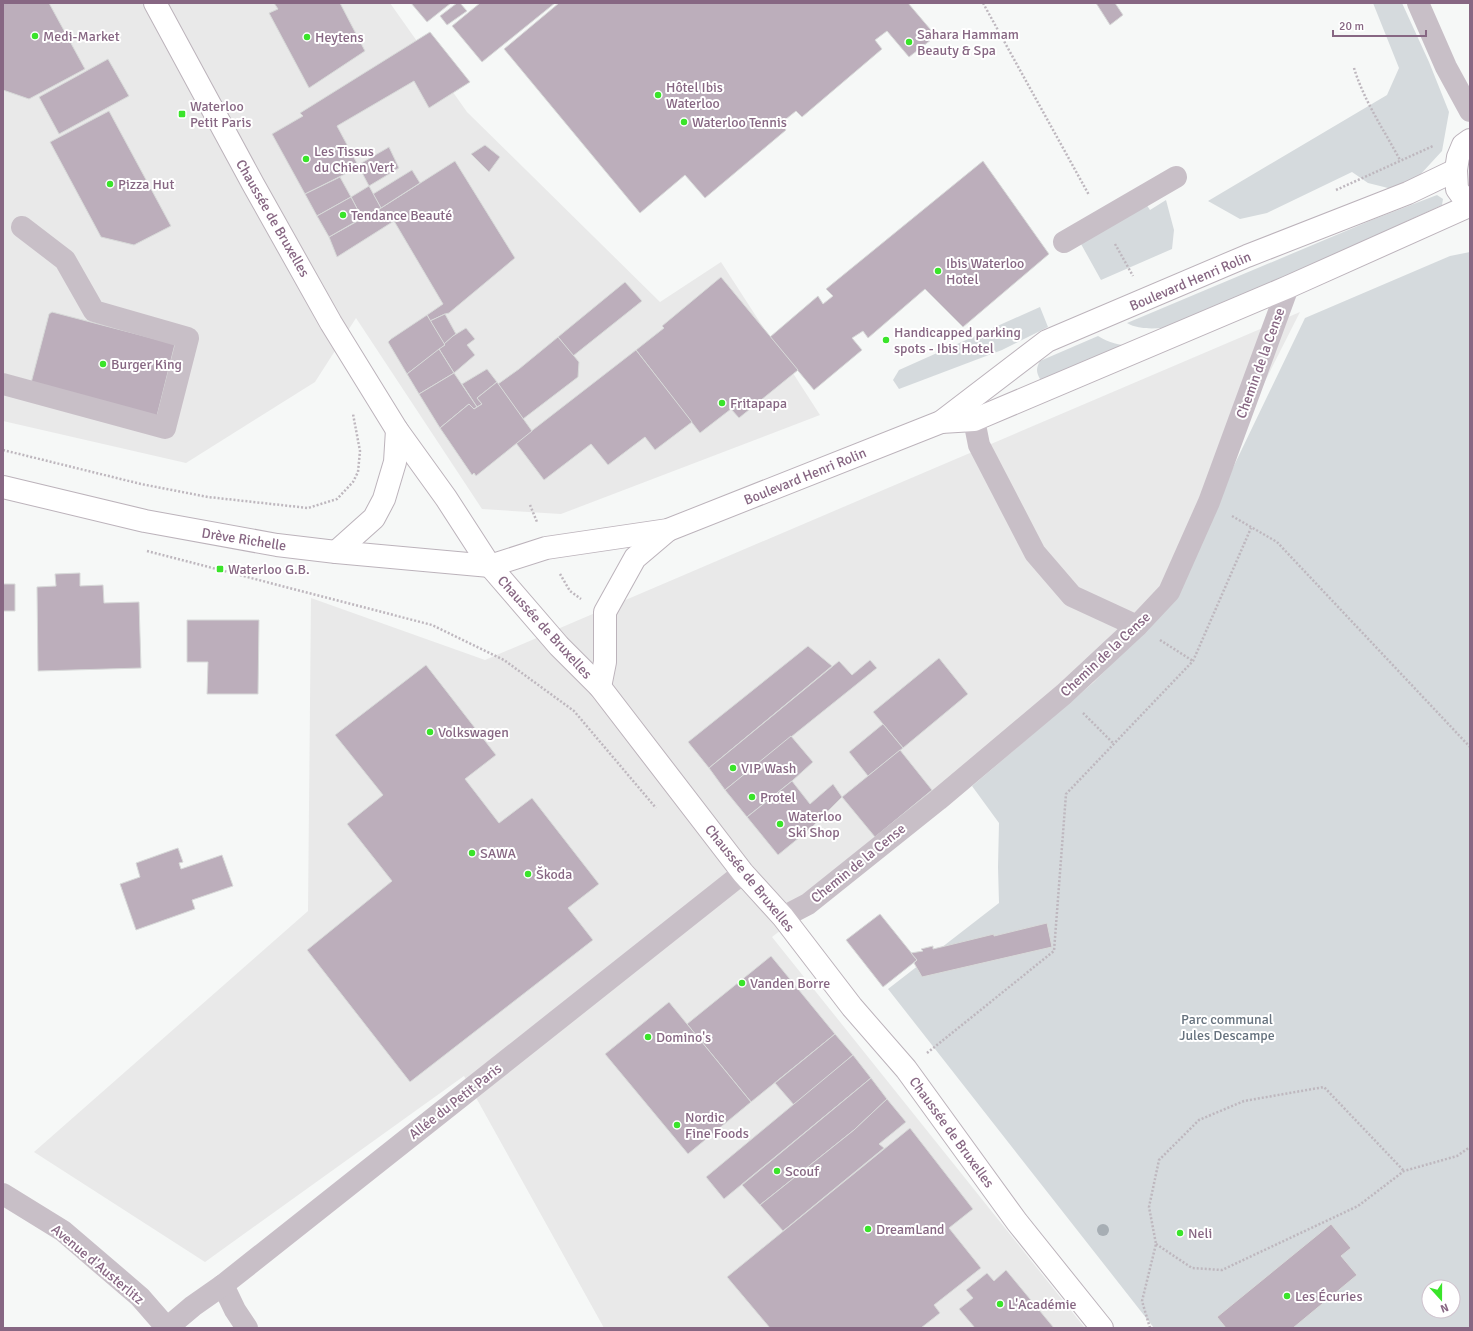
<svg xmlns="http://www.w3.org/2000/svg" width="1473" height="1331" font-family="Signika,sans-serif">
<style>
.built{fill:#e9e9e9}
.green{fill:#d5dadd;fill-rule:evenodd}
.building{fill:#bcaebb;stroke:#d8dad9}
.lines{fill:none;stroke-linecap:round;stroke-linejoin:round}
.major-casing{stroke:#bcb3bb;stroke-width:24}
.path{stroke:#beb7be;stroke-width:2.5;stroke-dasharray:2 2;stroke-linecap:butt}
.minor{stroke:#c8bfc7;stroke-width:22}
.major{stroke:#fff;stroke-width:22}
.tree{fill:#a7aeb4}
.poi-dot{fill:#3ae42a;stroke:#fff;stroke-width:1.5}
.labels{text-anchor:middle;stroke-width:4;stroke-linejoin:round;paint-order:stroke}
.poi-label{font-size:14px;fill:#876783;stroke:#fff;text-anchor:start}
.street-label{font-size:14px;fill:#876783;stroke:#fff}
.park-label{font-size:14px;fill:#66727e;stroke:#fff}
</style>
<rect width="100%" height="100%" fill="#f6f8f7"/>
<g class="built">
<polygon points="3,3 390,3 467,112 660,302 721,262 820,415 561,514 482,509 356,318 315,382 186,463 3,421"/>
<polygon points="1300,312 1118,672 772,937 1085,1328 604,1328 464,1076 205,1262 34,1152 308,911 311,598 485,660"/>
</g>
<g class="green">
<polygon points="1373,3 1402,3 1429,62 1449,112 1442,151 1419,176 1392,189 1368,183 1352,172 1267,213 1240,219 1208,201 1387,95 1399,68"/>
<path d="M1437,195L1443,199L1442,205L1407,221L1366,246L1175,327C1159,328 1141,331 1127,323L1372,220Z"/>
<polygon points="1166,200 1174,230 1172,249 1101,280 1081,244 1146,204 1150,210"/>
<path d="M1470,252V1328H1154L888,989L999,903L998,867L999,823L972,786L1094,682L1165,609L1305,318L1450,256ZM1429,1287H1453V1311H1429Z"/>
<polygon points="1040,307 1048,327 1002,350 899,389 893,380 899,370"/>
<path d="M1098,336C1110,343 1118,345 1132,346L1049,381L1040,379C1036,372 1036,368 1040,361Z"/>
</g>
<g class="building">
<polygon points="3,3 49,3 85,69 29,99 3,90"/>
<polygon points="274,3 340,3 365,51 309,88 269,13 278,9"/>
<polygon points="411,3 451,3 427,22"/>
<polygon points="457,3 460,3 467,11 447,25 440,16"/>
<polygon points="480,3 555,3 482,62 452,26"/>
<polygon points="559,3 908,3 936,36 909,57 887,31 875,40 882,49 802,117 796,111 781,123 786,130 705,198 685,175 640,213 504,49"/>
<polygon points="1096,3 1115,3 1123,15 1110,25"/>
<polygon points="430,32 470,82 429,108 414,81 337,126 359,167 305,194 272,134 303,116 300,113"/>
<polygon points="108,59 129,96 59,134 39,97"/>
<polygon points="109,111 171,226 134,245 101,237 50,142"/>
<polygon points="485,145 500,157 489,172 471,154"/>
<polygon points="389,147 399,168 369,186 358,165"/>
<polygon points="455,161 515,258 449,313 445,314 430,321 427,315 443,304 394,221 337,257 329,237 381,208"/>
<polygon points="983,161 1049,254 963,327 925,289 868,338 863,331 852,338 862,350 814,390 770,337 818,296 823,304 833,296 826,289"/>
<polygon points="412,170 420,183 381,208 373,194"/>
<polygon points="340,177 351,197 317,216 305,194"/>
<polygon points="369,186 381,208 362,218 351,197"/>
<polygon points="351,197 362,218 329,237 317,216"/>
<polygon points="721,277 798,370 739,418 731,409 700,433 636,350 664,328 662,326"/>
<polygon points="625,282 642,301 573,356 558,337"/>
<polygon points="52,312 175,344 157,416 31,383 47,322 49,314"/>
<polygon points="445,314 456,334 444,344 430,321"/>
<polygon points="427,315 445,345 407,374 388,342 391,339"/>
<polygon points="466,328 475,339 467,345 475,355 454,373 439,349 445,345 444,344 453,336"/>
<polygon points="558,337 579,362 578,377 523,419 498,384 519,369"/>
<polygon points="439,349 454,373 419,394 407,374"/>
<polygon points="636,350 692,422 655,450 645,437 608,465 591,444 544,480 516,443"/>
<polygon points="487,369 497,382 477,398 482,404 477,407 462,384"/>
<polygon points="454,373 477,407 474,409 469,404 440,428 419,394"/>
<polygon points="497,382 532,431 476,476 474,473 472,475 440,428 469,404 474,409 482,404 477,398"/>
<polygon points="3,559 3,584 15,584 15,611 3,611"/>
<polygon points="80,573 80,586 103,585 104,603 139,602 141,668 38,671 37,587 56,586 55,574"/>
<polygon points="187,620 259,620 258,694 207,694 208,662 187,662"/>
<polygon points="808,646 832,666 709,768 688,742"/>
<polygon points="939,658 968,694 903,748 873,712"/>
<polygon points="870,660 877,668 725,790 709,768 839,661 852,675"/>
<polygon points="426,665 496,755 465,779 499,823 532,798 599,884 568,908 593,940 410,1082 307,950 392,881 347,824 383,795 335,735"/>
<polygon points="883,724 903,748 868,776 849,752"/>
<polygon points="791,736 813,762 792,781 747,817 725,790"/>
<polygon points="900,750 932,790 875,837 842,797"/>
<polygon points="792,781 810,804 833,784 842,797 811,828 778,855 747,817"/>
<polygon points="178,848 183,862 179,863 181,869 222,855 233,886 192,900 195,909 136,930 120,884 140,877 136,863"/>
<polygon points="880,914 917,960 883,987 846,940"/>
<polygon points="1047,923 1052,947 922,977 914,963 917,960 911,953 923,951 921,949 933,946 933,949 994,934 994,936"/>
<polygon points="771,956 835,1034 751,1102 687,1024"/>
<polygon points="669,1002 751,1102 688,1154 605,1054"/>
<polygon points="835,1034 853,1055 794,1105 775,1083"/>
<polygon points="853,1055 871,1078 724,1199 706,1177"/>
<polygon points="871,1078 887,1099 854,1130 760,1205 742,1185"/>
<polygon points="887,1099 906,1122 879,1144 884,1148 783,1231 760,1205 854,1130"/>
<polygon points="910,1128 973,1209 949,1228 981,1268 934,1305 940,1313 921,1328 770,1328 727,1277"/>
<polygon points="1331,1224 1351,1248 1341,1256 1357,1275 1293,1328 1226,1328 1217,1317"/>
<polygon points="1006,1270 1054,1328 975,1328 959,1309 973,1298 966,1290 987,1273 994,1281"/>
</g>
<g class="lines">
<defs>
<g id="major">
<polyline points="155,3 253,184 331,323 397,430 446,498 490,566 559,646 600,687 743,873 783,917 852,1007 906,1069 1017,1222 1102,1328"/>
<polyline points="1470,140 1463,145 1458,157 1456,170 1457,189 1470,207"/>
<polyline points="941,422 974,420 1288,287 1469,206"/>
<polyline points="3,487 145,521 277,545 336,552 490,566 546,548 668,530 941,422 1047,341 1247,256 1408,193 1456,170"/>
<polyline points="336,552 374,518 384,499 395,462 397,430"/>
<polyline points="600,687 605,662 605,612 635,558 668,530"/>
</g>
</defs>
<use href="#major" class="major-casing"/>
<g class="path">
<polyline points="983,3 1089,195"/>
<path d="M1354,68C1364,101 1384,130 1400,160"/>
<polyline points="1336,190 1433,146"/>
<polyline points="1115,244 1133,276"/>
<polyline points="3,450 141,484 208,497 308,508 337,499 353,482 358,472 360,451 353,414"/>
<polyline points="530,505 537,522"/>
<polyline points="1232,516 1277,542 1470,747"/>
<polyline points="147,551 432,625 504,660 574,711 656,808"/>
<polyline points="560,574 570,591 581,599"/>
<polyline points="1160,640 1193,661"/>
<polyline points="1083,713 1114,744"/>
<polyline points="927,1053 1054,951 1066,794 1193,661 1251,528"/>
<polyline points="1156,1244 1192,1268 1222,1270 1358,1206 1404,1171 1457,1156 1470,1147"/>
<polyline points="1150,1328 1142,1301 1156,1244 1149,1207 1159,1160 1199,1120 1244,1101 1324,1087 1404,1171"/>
</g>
<g class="minor">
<polyline points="1418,3 1446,67 1470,111"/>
<polyline points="1064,242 1176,177"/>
<polyline points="3,384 165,428 188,338 94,311 65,260 22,227"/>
<polyline points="974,420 979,445 1035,553 1072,596 1137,626"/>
<polyline points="783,917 808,904 938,800 1064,694 1137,626 1169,592 1209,502 1288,287"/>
<polyline points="3,1194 63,1231 140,1297 167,1328"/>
<polyline points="223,1285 235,1310 247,1328"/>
<polyline points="167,1328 193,1306 223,1285 743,873"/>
</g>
<use href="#major" class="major"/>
</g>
<circle class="tree" cx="1103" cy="1230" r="6"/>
<g class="poi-dot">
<circle cx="35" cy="36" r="4"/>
<circle cx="307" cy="37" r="4"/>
<circle cx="909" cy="42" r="4"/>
<circle cx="658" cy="95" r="4"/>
<rect x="178" y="110" width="8" height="8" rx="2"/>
<circle cx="684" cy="122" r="4"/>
<circle cx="306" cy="159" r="4"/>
<circle cx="110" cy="184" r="4"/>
<circle cx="343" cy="215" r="4"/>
<circle cx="938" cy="271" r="4"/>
<circle cx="886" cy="340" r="4"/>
<circle cx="103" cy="364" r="4"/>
<circle cx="722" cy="403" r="4"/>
<rect x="216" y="565" width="8" height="8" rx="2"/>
<circle cx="430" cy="732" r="4"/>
<circle cx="733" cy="768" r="4"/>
<circle cx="752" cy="797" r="4"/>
<circle cx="780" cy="824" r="4"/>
<circle cx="472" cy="853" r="4"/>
<circle cx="528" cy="874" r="4"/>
<circle cx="742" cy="983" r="4"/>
<circle cx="648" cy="1037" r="4"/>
<circle cx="677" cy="1125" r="4"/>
<circle cx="777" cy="1171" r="4"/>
<circle cx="868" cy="1229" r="4"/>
<circle cx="1180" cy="1233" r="4"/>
<circle cx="1287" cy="1296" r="4"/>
<circle cx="1000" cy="1304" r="4"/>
</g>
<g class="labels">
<g class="poi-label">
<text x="917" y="39">Sahara Hammam<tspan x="917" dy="16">Beauty &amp; Spa</tspan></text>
<text x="43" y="41">Medi-Market</text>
<text x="315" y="42">Heytens</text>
<text x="666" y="92">Hôtel Ibis<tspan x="666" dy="16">Waterloo</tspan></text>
<text x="190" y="111">Waterloo<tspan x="190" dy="16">Petit Paris</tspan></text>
<text x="692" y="127">Waterloo Tennis</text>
<text x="314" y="156">Les Tissus<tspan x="314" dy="16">du Chien Vert</tspan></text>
<text x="118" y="189">Pizza Hut</text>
<text x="351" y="220">Tendance Beauté</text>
<text x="946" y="268">Ibis Waterloo<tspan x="946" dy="16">Hotel</tspan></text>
<text x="894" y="337">Handicapped parking<tspan x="894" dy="16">spots - Ibis Hotel</tspan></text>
<text x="111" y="369">Burger King</text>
<text x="730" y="408">Fritapapa</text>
<text x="228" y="574">Waterloo G.B.</text>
<text x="438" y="737">Volkswagen</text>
<text x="741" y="773">VIP Wash</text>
<text x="760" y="802">Protel</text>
<text x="788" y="821">Waterloo<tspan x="788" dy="16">Ski Shop</tspan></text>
<text x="480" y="858">SAWA</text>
<text x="536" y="879">Škoda</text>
<text x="750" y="988">Vanden Borre</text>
<text x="656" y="1042">Domino's</text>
<text x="685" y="1122">Nordic<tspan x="685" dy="16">Fine Foods</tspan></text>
<text x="785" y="1176">Scouf</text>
<text x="876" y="1234">DreamLand</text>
<text x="1188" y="1238">Neli</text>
<text x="1295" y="1301">Les Écuries</text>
<text x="1008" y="1309">L'Académie</text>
</g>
<g class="street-label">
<text transform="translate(273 218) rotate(60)" y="5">Chaussée de Bruxelles</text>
<text transform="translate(1190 281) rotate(-23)" y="5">Boulevard Henri Rolin</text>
<text transform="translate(1260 363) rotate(-70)" y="5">Chemin de la Cense</text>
<text transform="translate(805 476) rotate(-22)" y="5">Boulevard Henri Rolin</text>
<text transform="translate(244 539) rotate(9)" y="5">Drève Richelle</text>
<text transform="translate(545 627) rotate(48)" y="5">Chaussée de Bruxelles</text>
<text transform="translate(1105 654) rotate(-43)" y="5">Chemin de la Cense</text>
<text transform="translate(858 863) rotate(-39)" y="5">Chemin de la Cense</text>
<text transform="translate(750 878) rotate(51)" y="5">Chaussée de Bruxelles</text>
<text transform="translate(455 1101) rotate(-38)" y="5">Allée du Petit Paris</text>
<text transform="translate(952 1132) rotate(54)" y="5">Chaussée de Bruxelles</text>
<text transform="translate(98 1264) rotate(40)" y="5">Avenue d'Austerlitz</text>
</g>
<g class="park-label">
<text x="1227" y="1024">Parc communal<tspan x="1227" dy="16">Jules Descampe</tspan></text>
</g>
</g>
<rect width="1473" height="1331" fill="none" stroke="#876783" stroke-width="8"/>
<g transform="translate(1441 1299) rotate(159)"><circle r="19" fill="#ffffff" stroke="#cfc2cd"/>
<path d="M0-3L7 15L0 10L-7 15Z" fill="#3ae42a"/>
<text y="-6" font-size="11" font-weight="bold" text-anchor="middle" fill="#876783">N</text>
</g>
<path d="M1333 30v6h93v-6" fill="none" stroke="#876783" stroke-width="2"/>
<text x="1339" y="30" font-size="12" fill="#876783" stroke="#ffffff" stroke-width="3" paint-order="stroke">20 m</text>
</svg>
